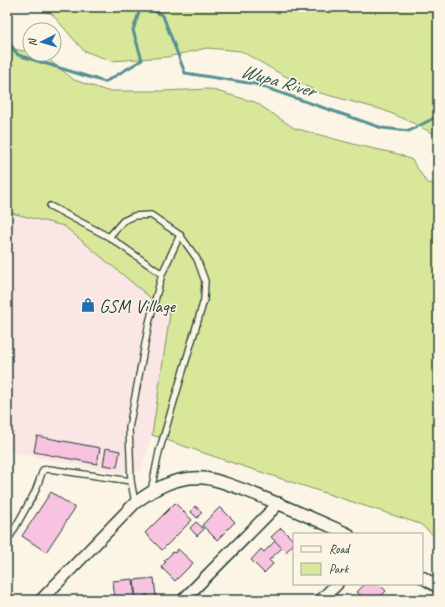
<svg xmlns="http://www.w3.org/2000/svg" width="445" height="607" font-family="Caveat,sans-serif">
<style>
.built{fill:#fae6e4}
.green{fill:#d9e79a;stroke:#7c9267}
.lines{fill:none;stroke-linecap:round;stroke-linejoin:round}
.stream{stroke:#549092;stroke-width:3}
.building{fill:#f7c3e0;stroke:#1f3d34}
.service-casing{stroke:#1f3d34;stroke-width:8}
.minor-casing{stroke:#1f3d34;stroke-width:14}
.service{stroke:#fcf5e5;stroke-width:5.5}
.minor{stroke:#fcf5e5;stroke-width:11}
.labels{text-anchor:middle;stroke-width:3;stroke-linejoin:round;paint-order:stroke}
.poi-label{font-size:19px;fill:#1f3d34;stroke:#fcf5e5;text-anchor:start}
.water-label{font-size:20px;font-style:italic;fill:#315953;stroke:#fcf5e5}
</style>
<rect width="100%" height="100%" fill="#fcf5e5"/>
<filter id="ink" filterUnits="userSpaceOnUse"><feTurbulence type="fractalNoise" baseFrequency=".025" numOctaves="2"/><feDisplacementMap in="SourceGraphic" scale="8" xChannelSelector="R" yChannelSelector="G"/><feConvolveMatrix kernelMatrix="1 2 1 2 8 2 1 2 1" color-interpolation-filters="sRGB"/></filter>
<g filter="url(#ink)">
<polygon class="built" points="7,170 186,323 141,471 118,473 7,451"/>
<g class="green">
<polygon points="27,7 438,7 438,136 407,120 383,110 320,93 281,74 241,51 207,48 167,57 112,61 84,51 51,13"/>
<polygon points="7,48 30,52 30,54 42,54 74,80 107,91 163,91 209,89 255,102 294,128 357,145 398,154 412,160 427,183 438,184 438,539 420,524 224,460 152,435 170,314 64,226 7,212"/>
</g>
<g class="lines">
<g class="stream">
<polyline points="147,7 163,16 185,73 255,84 382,128 409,131 434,118 438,118"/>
<polyline points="7,40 18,55 105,82 142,60 133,30 141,7"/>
</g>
</g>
<g class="building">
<polygon points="37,436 100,448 97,464 34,452"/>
<polygon points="106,448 120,451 117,467 103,465"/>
<polygon points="51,492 75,508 46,552 22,536"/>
<polygon points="175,503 192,520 162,550 145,533"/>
<polygon points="195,506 202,512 197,518 191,512"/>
<polygon points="220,507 235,522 217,540 202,525"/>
<polygon points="196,522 204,529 197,536 190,528"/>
<polygon points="281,528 294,541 294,543 286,552 271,537"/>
<polygon points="275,541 282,548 269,560 273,564 264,573 251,560 261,549 264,552"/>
<polygon points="178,549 193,563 175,581 161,567 166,562 164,561 173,552 175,553"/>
<polygon points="154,578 156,597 148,598 148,595 144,596 144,599 136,599 134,580"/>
<polygon points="133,579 135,600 115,600 113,581"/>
<polygon points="365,584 379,584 386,591 377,600 366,600 357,592"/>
<polygon points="102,596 103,600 82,600 82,598"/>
</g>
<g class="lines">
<defs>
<g id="service">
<polyline points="50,206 109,237 162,274"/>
<polyline points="109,237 123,221 134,216 151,215 180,235 197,259 205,281 204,300 159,452 151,491"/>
<polyline points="135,503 131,481 129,428 149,323 162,274 180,235"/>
<polyline points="11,535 35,492 43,470 49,469 131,481"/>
</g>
<g id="minor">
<polyline points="422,577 438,587"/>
<path d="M41,600L135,503C155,488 177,476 203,478C217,479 233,486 247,491C281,504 314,519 348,534"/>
<polyline points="183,600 279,503"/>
<polyline points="321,600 337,584"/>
</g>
</defs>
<use href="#service" class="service-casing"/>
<use href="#minor" class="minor-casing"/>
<use href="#service" class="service"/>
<use href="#minor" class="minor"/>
</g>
</g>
<defs>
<symbol id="shop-bare" viewBox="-9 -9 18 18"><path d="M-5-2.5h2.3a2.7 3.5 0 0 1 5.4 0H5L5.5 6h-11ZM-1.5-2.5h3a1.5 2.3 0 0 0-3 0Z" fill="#1f6fb2" stroke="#fcf5e5" stroke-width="2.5" paint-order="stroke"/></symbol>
</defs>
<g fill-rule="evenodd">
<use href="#shop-bare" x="78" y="295" width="20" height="20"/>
</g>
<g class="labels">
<g class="poi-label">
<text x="99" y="312">GSM Village</text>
</g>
<g class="water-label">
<text transform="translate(278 80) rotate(16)" y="7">Wupa River</text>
</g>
</g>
<rect width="445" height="607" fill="none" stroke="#fcf5e5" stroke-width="24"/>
<rect x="12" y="12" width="421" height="583" fill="none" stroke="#1f3d34" stroke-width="1.5" filter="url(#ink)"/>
<rect x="293" y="533" width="130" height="52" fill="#fcf5e5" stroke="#a4ab9e"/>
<rect x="301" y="546" width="20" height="6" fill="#fcf5e5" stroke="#a4ab9e"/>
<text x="329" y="553" font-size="12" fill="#1f3d34">Road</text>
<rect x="301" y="563" width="20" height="12" fill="#d9e79a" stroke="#a4ab9e"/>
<text x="329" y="573" font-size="12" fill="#1f3d34">Park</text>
<g transform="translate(42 42) rotate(264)"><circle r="19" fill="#fcf5e5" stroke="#a4ab9e"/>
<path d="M0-3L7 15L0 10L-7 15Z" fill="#1f6fb2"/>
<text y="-6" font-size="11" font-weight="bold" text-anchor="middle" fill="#1f3d34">N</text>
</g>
</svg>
